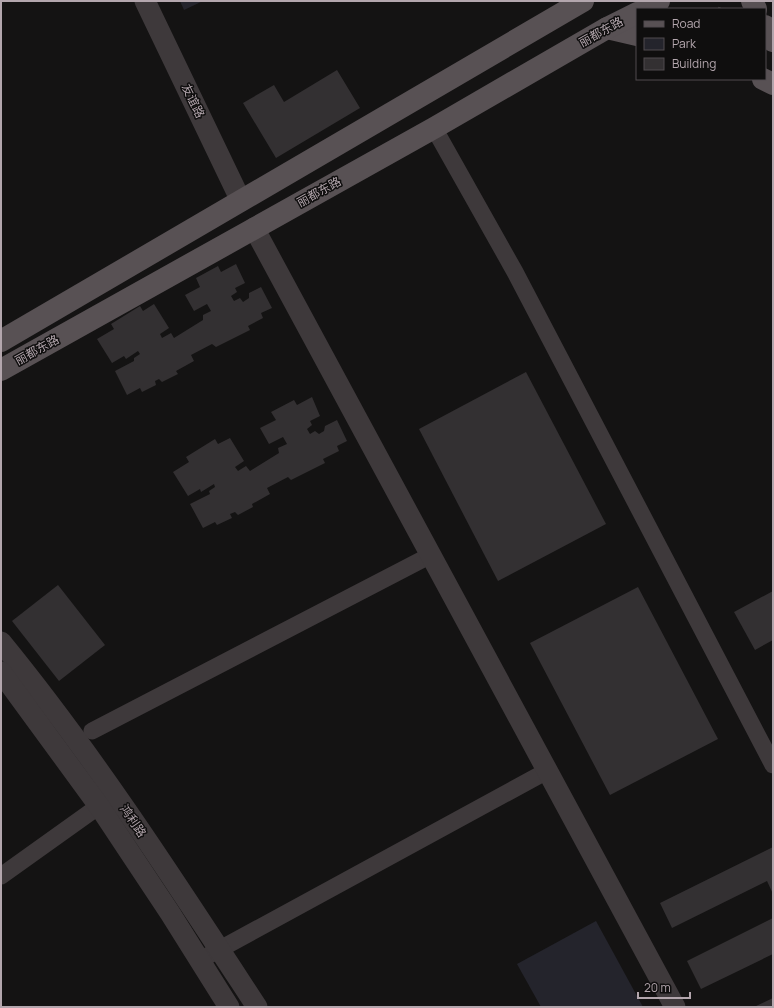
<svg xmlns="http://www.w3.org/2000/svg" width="774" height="1008" font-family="Manrope,'Noto Sans SC',sans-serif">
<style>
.green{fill:#24242c}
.building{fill:#333032}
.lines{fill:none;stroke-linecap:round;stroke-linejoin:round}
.path{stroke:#423d3f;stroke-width:2.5;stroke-dasharray:2 3;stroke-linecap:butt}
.minor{stroke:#3e393b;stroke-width:17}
.tertiary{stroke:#3e393b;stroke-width:21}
.primary{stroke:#585154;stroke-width:22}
.labels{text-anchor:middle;stroke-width:3;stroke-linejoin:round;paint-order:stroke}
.street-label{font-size:12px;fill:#b3a6ad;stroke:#0f0e0e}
</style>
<rect width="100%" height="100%" fill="#141313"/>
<g class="green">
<polygon points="180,1 203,1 184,10"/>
<polygon points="596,921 643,1007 541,1007 517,964"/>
</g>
<g class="building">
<polygon points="337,70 360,108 276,158 243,103 274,85 284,102"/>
<polygon points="236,264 245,283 235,288 237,292 231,296 234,301 240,298 243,302 249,298 249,293 261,287 272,308 261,313 263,318 248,326 250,330 216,347 212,344 191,355 194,361 176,371 178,374 162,382 159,379 155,381 156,385 142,392 140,388 127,395 115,371 134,361 134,358 140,354 138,351 126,359 124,356 112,363 97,339 114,329 111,324 140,306 143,311 154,304 169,328 160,334 162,338 171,333 174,338 203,320 203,315 211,311 207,304 194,311 185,295 200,287 196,278 218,266 221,272"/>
<polygon points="526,372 606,524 498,581 419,429"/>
<polygon points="312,397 320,416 310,421 312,425 307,429 310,434 315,431 319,434 324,431 325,426 337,420 347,441 337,446 339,451 323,459 325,463 291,480 288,477 267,488 270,494 252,504 253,507 238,515 235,512 230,514 232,518 217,525 215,522 203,528 190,504 210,494 209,491 215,487 214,484 201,492 200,489 188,496 173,472 189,462 186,457 215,439 218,444 230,438 244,461 235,467 238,471 246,466 250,471 279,453 278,448 287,444 283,437 269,444 260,428 276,420 271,412 294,400 297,405"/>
<polygon points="58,585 105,645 59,681 12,621"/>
<polygon points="638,587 718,739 610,795 530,643"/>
<polygon points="773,591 773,640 755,650 734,612"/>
<polygon points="773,847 773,894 767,881 672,928 660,903"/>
<polygon points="773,918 773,954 701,989 687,961"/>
<polygon points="773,998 773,1007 754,1007"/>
</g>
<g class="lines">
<polyline class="path" points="719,9 720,6"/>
<g class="minor">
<polyline points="434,128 515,272 773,765"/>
<polyline points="92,731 431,555"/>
<polyline points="1,876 99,806"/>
<polyline points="200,960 547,771"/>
</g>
<g class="tertiary">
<polyline points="145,1 241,201"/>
<polyline points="254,228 675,1007"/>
<path d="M1,642C95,757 176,883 257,1007"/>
<polyline points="1,672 99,806 170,913 229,1007"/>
</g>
<g class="primary">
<polyline points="752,1 756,9"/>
<polyline points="644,9 659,1"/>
<polyline points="765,26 773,41"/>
<polyline points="607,28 637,35"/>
<polyline points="763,79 773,84"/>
<polyline points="1,341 583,1"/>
<polyline points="1,370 434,128 607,28 637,13"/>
</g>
</g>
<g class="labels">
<g class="street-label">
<text transform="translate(601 32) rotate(-29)" y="4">丽都东路</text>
<text transform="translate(193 101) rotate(64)" y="4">友谊路</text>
<text transform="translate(319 192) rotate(-29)" y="4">丽都东路</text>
<text transform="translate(37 350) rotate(-29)" y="4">丽都东路</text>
<text transform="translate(133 821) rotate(56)" y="4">鸿利路</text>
</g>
</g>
<rect width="774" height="1008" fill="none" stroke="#b3a6ad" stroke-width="4"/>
<rect x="636" y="8" width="130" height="72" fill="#0f0e0e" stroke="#514b4e"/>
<rect x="644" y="21" width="20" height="6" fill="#585154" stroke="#514b4e"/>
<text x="672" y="28" font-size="12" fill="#b3a6ad">Road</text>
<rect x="644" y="38" width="20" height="12" fill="#24242c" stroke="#514b4e"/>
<text x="672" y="48" font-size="12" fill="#b3a6ad">Park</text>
<rect x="644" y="58" width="20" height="12" fill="#333032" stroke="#514b4e"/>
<text x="672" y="68" font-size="12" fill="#b3a6ad">Building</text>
<path d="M638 992v6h52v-6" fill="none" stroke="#b3a6ad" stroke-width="2"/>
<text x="644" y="992" font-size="12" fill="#b3a6ad" stroke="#0f0e0e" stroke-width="3" paint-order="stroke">20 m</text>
</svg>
